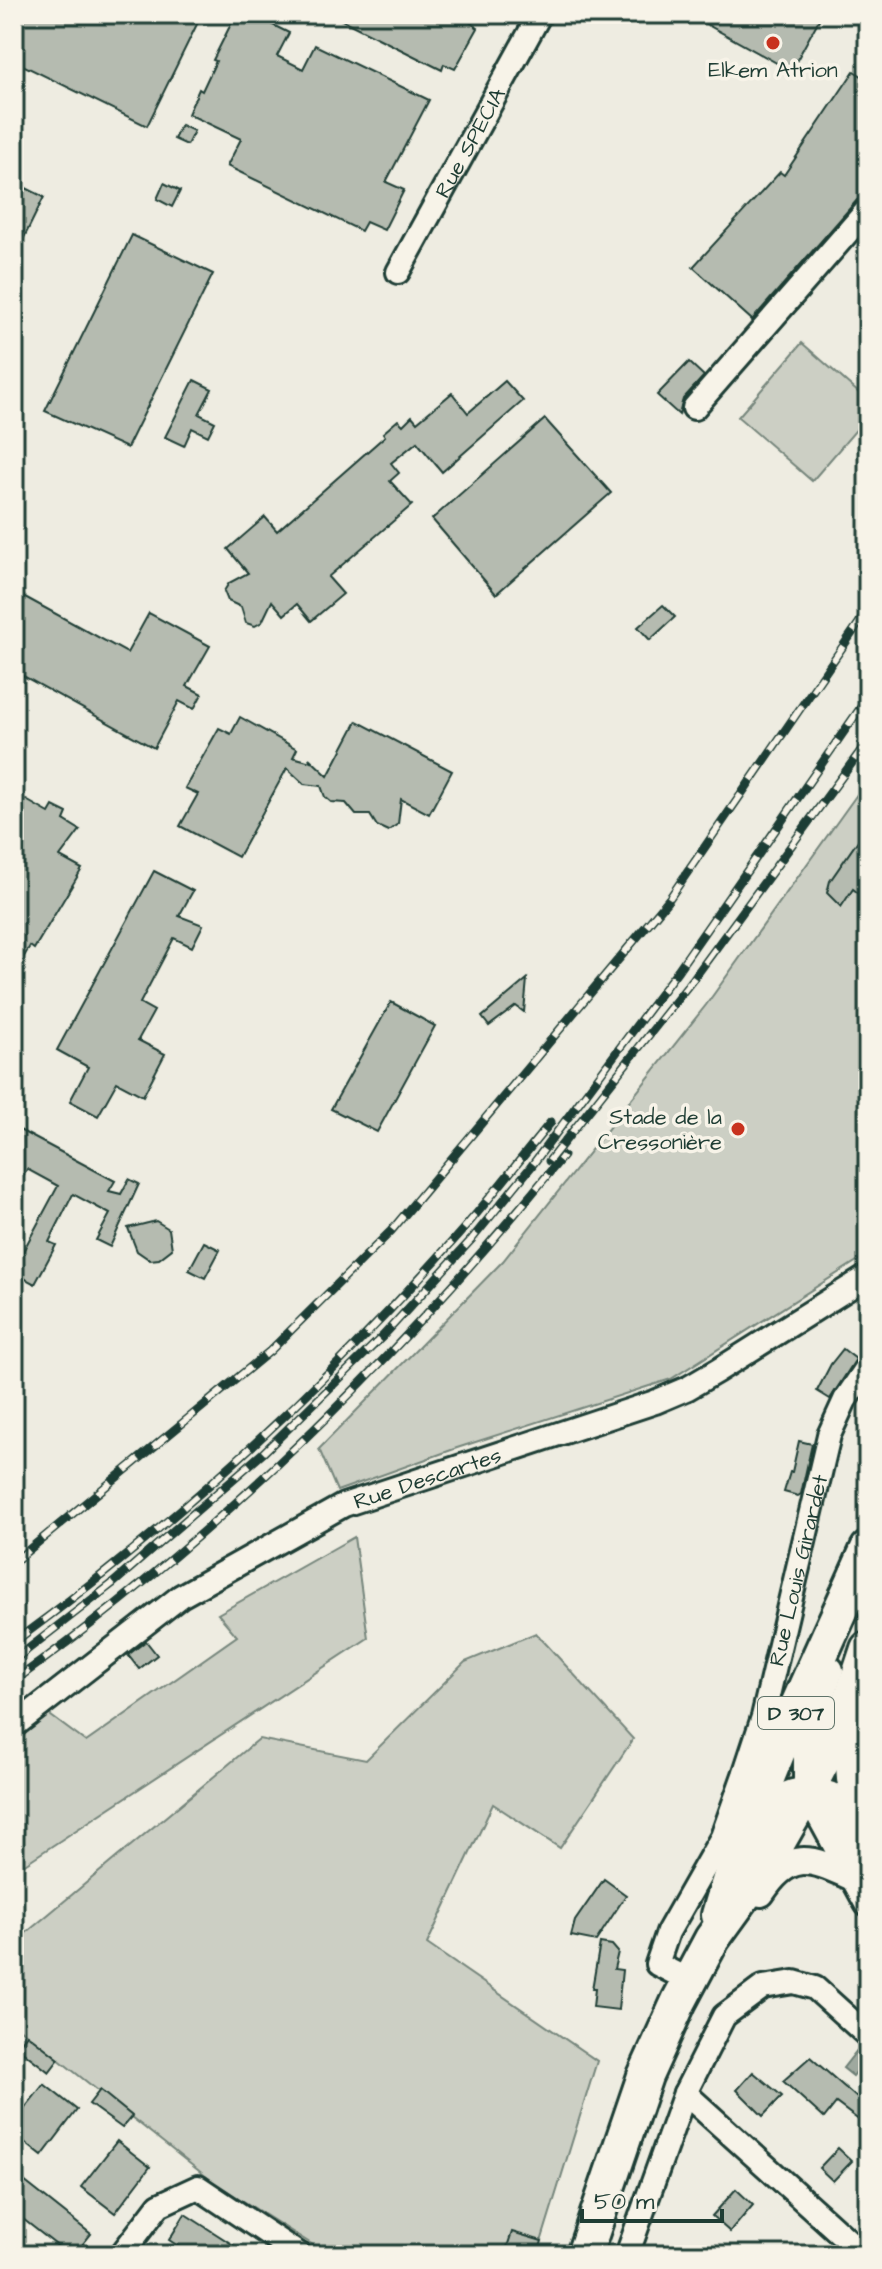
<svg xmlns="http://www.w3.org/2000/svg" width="882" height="2269" font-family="'Architects Daughter',sans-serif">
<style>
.green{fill:#cccfc4;stroke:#76867c;stroke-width:2}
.water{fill:#9fa99f;stroke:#6c7e74;stroke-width:2}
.building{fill:#b5bbb0;stroke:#1f3d34;stroke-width:2}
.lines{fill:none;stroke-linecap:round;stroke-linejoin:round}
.minor-casing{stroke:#1f3d34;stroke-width:28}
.tertiary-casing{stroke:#1f3d34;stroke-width:32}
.primary-casing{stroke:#1f3d34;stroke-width:40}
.minor{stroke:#f7f3e8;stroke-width:22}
.tertiary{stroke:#f7f3e8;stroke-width:26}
.primary{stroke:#f7f3e8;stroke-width:34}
.rail-casing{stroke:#1f3d34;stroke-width:9}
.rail{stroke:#f7f3e8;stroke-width:6;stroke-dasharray:18;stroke-linecap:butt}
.poi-dot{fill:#c8321e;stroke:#f7f3e8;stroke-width:3}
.labels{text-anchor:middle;stroke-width:7;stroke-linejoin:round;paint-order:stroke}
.shield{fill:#f7f3e8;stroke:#60746a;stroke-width:2}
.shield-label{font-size:20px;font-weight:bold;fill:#1f3d34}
.poi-label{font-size:22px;fill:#1f3d34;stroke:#f7f3e8}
.street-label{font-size:22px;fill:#1f3d34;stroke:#f7f3e8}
</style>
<rect width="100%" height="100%" fill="#eeece1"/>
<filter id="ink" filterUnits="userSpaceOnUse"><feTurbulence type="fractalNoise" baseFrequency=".0125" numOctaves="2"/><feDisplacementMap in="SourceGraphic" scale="16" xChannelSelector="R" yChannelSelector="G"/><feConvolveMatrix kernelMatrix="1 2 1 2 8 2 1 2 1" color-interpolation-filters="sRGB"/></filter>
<g filter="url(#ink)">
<g class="green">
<polygon points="802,343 868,401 868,416 812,481 738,417"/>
<polygon points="868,779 868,1254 671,1379 457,1448 337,1491 319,1449 503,1261 706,1005"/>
<polygon points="354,1537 368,1638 14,1871 14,1738 47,1713 86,1742 237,1636 218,1614"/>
<polygon points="536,1633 633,1739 560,1848 493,1804 427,1944 597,2061 537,2255 329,2255 213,2182 14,2024 14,1943 259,1739 366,1760 465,1662"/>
</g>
<polygon class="water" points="858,2049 868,2057 853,2076 843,2068"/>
<g class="building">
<polygon points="14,14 202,14 147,126 14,61"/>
<polygon points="236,14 251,14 289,33 277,56 303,69 315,45 429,100 386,182 404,190 384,230 366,222 361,231 227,166 241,139 188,114 199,89 202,91 216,61 213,60"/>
<polygon points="330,14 458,14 478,28 455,69 444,64 442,70"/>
<polygon points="688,14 822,14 791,71"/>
<polygon points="854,71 868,80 868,195 857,200 752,320 693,267 780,172 784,175"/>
<polygon points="181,125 194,131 187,145 174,139"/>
<polygon points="14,182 44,197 14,258"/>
<polygon points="164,183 180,191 172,207 157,199"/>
<polygon points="132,235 213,274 127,448 45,411"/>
<polygon points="689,362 704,376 683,399 679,415 657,395"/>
<polygon points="194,380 212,389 199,414 215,422 208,436 192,428 184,446 165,437"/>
<polygon points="505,381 523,401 442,472 417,442 391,463 399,473 390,481 412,505 328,577 343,594 311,621 297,604 284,615 272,601 262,622 255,626 246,623 241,607 228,601 224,591 229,583 248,573 228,549 265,517 277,531 385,436 383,433 398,420 403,425 412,416 417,422 452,393 468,413"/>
<polygon points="545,419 611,493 496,594 432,519"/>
<polygon points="14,591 127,653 149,613 210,646 187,686 202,694 194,709 179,701 154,748 14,671"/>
<polygon points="663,605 675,617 650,640 638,627"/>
<polygon points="240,717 297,749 293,757 311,762 309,758 328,776 357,721 452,771 429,814 401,799 398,824 388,831 377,826 370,815 356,815 346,803 331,802 325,797 321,786 304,784 287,768 238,857 180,826 198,794 185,788 219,728 231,734"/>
<polygon points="14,793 49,813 53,806 67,813 64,820 80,830 60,857 82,869 34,949 30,946 14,974"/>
<polygon points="868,826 868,901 853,889 841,907 827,893 830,881"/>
<polygon points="154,871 193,891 179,916 203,925 192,947 174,938 140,1003 154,1011 138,1040 165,1054 143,1096 117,1082 98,1116 70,1101 88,1067 57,1050"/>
<polygon points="527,979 524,1012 516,1006 489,1026 482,1017"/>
<polygon points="391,1002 435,1026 377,1132 331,1109"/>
<polygon points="14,1127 115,1181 109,1191 121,1194 129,1179 139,1184 110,1247 96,1240 110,1214 73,1194 49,1242 56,1245 35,1284 14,1273 14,1268 58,1186 27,1169 14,1193"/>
<polygon points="156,1221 169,1229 172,1249 159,1259 150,1260 137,1251 128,1228"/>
<polygon points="204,1242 220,1250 205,1278 189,1270"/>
<polygon points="843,1349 856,1359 830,1399 817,1391 831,1364"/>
<polygon points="799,1441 812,1444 801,1494 798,1496 784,1492 790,1472 792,1472"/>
<polygon points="146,1641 157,1655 139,1669 128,1655"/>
<polygon points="604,1879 626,1895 596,1941 571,1936 575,1921"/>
<polygon points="600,1943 612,1945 618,1952 614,1969 622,1970 618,2010 593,2007 595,1989 592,1989"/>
<polygon points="27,2034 59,2059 49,2072 17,2047"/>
<polygon points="810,2057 856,2097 868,2080 868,2127 836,2103 824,2118 783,2081"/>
<polygon points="753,2072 782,2096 763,2116 737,2090"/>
<polygon points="44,2084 77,2110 42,2156 14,2134 14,2122"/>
<polygon points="100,2090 132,2116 122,2128 89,2104"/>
<polygon points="117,2141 150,2167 115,2213 81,2187"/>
<polygon points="838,2148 852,2161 833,2181 819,2168"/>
<polygon points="14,2173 91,2234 74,2255 69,2255 14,2212"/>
<polygon points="736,2189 753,2205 730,2232 712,2216"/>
<polygon points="185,2214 249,2255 192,2255 169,2240"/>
<polygon points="512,2232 542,2241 538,2255 521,2255 506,2250"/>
</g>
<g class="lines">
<defs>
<g id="minor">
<path id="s1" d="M398,272L540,14"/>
<polyline points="694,408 868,209"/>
<path id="s2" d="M14,1726L181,1596L344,1505L655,1402L688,1388L717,1371L868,1276"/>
<path id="s3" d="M690,1981L657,1964L668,1932L722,1837L744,1775L763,1717L829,1435L845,1400L868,1366"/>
<polyline points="685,2093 864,2255"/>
<polyline points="121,2255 159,2205 198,2187 300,2255"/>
<polyline points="627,2255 685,2093 724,2016 763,1987 794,1982 815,1988 868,2036"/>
</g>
<g id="tertiary">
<polyline points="830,1670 811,1726 807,1757 807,1791 868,1903"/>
<polyline points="846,1715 850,1779 863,1823"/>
<path d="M756,1828C770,1802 787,1788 817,1792C827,1794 832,1795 839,1802C851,1816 859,1836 868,1852"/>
<path d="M761,1893C791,1847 812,1859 855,1878"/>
</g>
<g id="primary">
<path d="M719,1915C755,1789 815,1669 868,1549"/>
<polyline points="584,2255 645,2076 679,2001 712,1939 762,1870 807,1791 846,1715 868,1649"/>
</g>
</defs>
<use href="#minor" class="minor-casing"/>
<use href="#tertiary" class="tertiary-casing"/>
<use href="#primary" class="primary-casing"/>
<use href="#minor" class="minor"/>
<use href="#tertiary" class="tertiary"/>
<use href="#primary" class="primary"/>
<defs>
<g id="rail">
<polyline points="549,1161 694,978 868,741"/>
<polyline points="14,1562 270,1351 391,1231 669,899 868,610"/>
<path d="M14,1642C177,1523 326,1385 459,1234C491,1198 520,1159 551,1122"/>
<polyline points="14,1660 112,1584 263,1453 383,1336 472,1239 530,1168 678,970 868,697"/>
<path d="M14,1681C222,1533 403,1353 563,1156"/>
</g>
</defs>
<use href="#rail" class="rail-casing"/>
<use href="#rail" class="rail"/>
</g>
</g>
<g class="poi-dot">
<circle cx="773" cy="43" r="8"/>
<circle cx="738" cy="1129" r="8"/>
</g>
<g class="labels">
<rect class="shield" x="758" y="1697" width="76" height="32" rx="6"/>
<g class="shield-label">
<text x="796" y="1720">D 307</text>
</g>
<g class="poi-label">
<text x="773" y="77">Elkem Atrion</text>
<text x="722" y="1124" text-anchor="end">Stade de la<tspan x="722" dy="25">Cressonière</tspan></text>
</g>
<g class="street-label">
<text dy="8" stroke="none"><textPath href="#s1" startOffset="148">Rue SPECIA</textPath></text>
<text dy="8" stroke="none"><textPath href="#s2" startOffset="486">Rue Descartes</textPath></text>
<text dy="8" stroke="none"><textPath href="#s3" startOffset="458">Rue Louis Girardet</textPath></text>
</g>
</g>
<rect width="882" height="2269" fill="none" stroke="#f7f3e8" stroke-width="48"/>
<rect x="24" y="24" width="834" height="2221" fill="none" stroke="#1f3d34" stroke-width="3" filter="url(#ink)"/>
<path d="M582 2209v12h140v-12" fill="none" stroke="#1f3d34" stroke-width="4"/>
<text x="594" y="2209" font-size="24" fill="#1f3d34" stroke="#f7f3e8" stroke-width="6" paint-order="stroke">50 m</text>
</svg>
